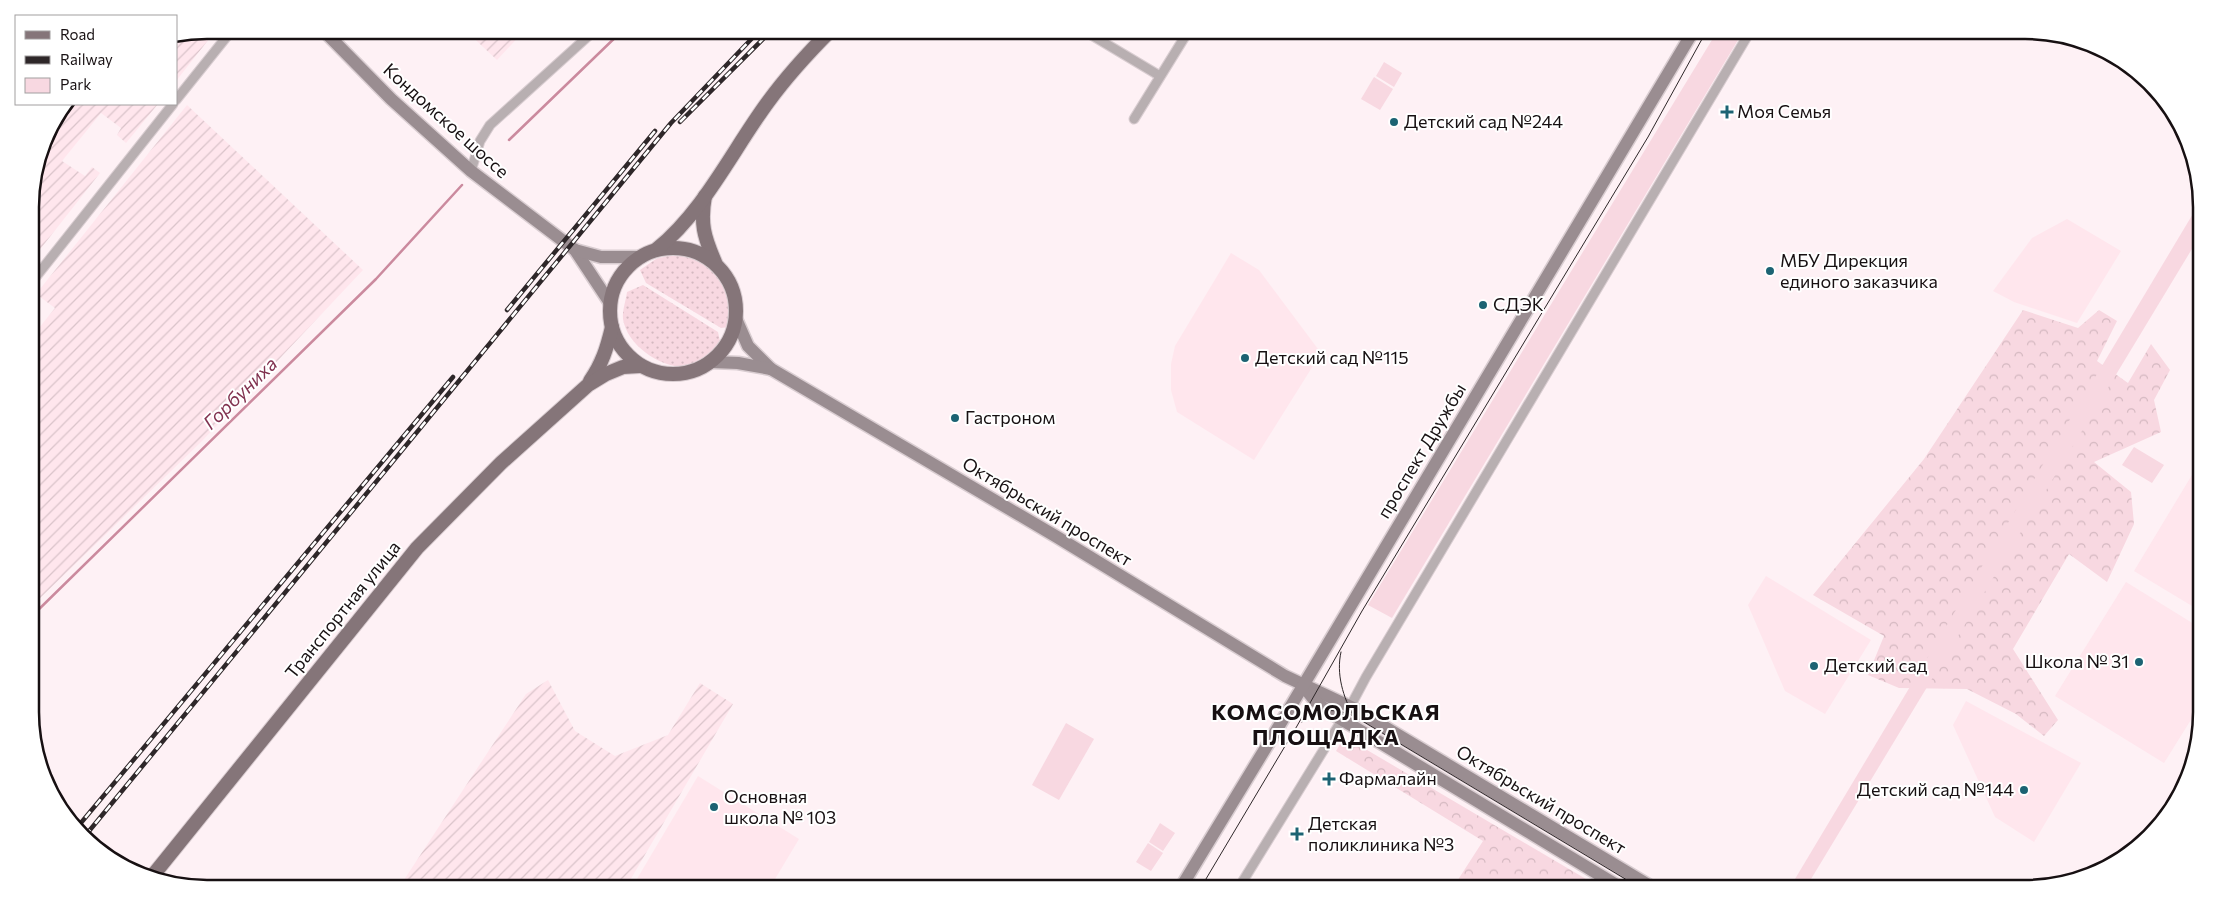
<svg xmlns="http://www.w3.org/2000/svg" width="2232" height="919" font-family="Commissioner,sans-serif">
<style>
.built{fill:#ffe6ed}
.industrial{fill:url(#industrial-furrows)}
.grass{fill:url(#grass-dots)}
.forest{fill:url(#forest-crowns)}
.park{fill:#f8d8e1}
.lines{fill:none;stroke-linecap:round;stroke-linejoin:round}
.stream{stroke:#cb8a9e;stroke-width:2.5}
.street-casing{stroke:#d9cdd1;stroke-width:11}
.secondary-casing{stroke:#d9cdd1;stroke-width:15}
.primary-casing{stroke:#d9cdd1;stroke-width:16}
.street{stroke:#b8afb1;stroke-width:9}
.secondary{stroke:#9a8d91;stroke-width:12}
.primary{stroke:#857579;stroke-width:14}
.tram{stroke:#2e2729;stroke-width:1}
.rail-casing{stroke:#2e2729;stroke-width:4.5}
.rail{stroke:#fff;stroke-width:2.5;stroke-dasharray:8;stroke-linecap:butt}
.poi-dot{fill:#1c6373;stroke:#fff;stroke-width:2}
.labels{text-anchor:middle;stroke-width:4;stroke-linejoin:round;paint-order:stroke}
.poi-label{font-size:18px;fill:#171012;stroke:#fff;text-anchor:start}
.street-label{font-size:18px;fill:#171012;stroke:#fff}
.water-label{font-size:19px;font-style:italic;fill:#813250;stroke:#fff}
.district-label{font-size:22px;font-weight:bold;letter-spacing:1px;fill:#171012;stroke:#fff}
.rim{fill:none;stroke:#171012;stroke-width:2.5}
</style>
<defs>
<pattern id="industrial-furrows" width="10" height="10" patternUnits="userSpaceOnUse" patternTransform="scale(1.25)"><rect width="10" height="10" fill="#ffe6ed"/><path d="M-1 1l2-2M0 10L10 0M9 11l2-2" fill="none" stroke="#dac4ca"/></pattern>
<pattern id="grass-dots" width="8" height="8" patternUnits="userSpaceOnUse" patternTransform="scale(1.25)"><rect width="8" height="8" fill="#f8d8e1"/><path d="M2 2h.1M6 6h.1" fill="none" stroke="#d4b8c0" stroke-width="1.8" stroke-linecap="round"/></pattern>
<pattern id="forest-crowns" width="20" height="18" patternUnits="userSpaceOnUse" patternTransform="scale(1.25)"><rect width="20" height="18" fill="#f8d8e1"/><path d="M2 6a3 3 0 1 1 6 0M12 15a3 3 0 1 1 6 0" fill="none" stroke="#d4b8c0"/></pattern>
</defs>
<rect width="100%" height="100%" fill="#fef1f5"/>
<g class="built">
<polygon points="2067,219 2121,251 2077,323 2014,302 1993,291 2032,238"/>
<polygon points="1231,253 1259,270 1321,353 1254,460 1177,412 1171,390 1171,364 1175,346"/>
<polygon points="2201,460 2202,612 2134,571"/>
<polygon points="1766,576 1871,640 1825,714 1785,691 1748,605"/>
<polygon points="2126,582 2202,629 2202,702 2164,763 2055,696"/>
<polygon points="1966,701 2081,763 2034,842 1995,817 1953,725"/>
<polygon points="698,776 799,839 769,889 631,889"/>
</g>
<g class="industrial">
<polygon points="209,30 213,34 176,81 176,36"/>
<polygon points="465,30 525,30 497,60"/>
<polygon points="67,104 158,104 126,143 117,135 121,128 101,113 62,161 85,176 92,167 100,173 31,261 30,195 48,128"/>
<polygon points="187,105 363,270 202,441 33,605 31,338 55,308 36,294"/>
<polygon points="548,680 575,731 615,756 668,735 700,683 733,704 625,889 398,889 526,694"/>
</g>
<g class="grass">
<path d="M678,253C685,255 695,256 701,259C727,272 734,301 729,327L721,328L646,283L640,270L656,259Z"/>
<path d="M643,285L718,332L721,346C715,353 696,367 686,367C660,368 627,345 623,319C622,311 626,300 627,292Z"/>
</g>
<g class="forest">
<polygon points="2023,310 2078,328 2099,310 2117,321 2097,361 2128,383 2151,344 2170,370 2154,400 2161,432 2094,462 2131,492 2134,524 2107,582 2069,554 2013,649 2058,720 2044,736 2016,714 1967,689 1899,688 1868,675 1884,636 1813,595 1924,459"/>
<polygon points="1342,741 1362,747 1603,889 1452,889 1483,841 1336,751"/>
</g>
<g class="park">
<polygon points="1718,30 1744,30 1392,618 1368,605"/>
<polygon points="1384,62 1402,73 1394,87 1376,76"/>
<polygon points="1374,77 1393,89 1380,110 1361,99"/>
<polygon points="2200,202 2201,234 1805,889 1789,889"/>
<polygon points="2134,447 2164,465 2152,483 2122,465"/>
<polygon points="1066,723 1094,739 1059,800 1032,785"/>
<polygon points="1160,823 1175,833 1163,851 1149,842"/>
<polygon points="1148,843 1163,853 1151,871 1136,862"/>
</g>
<g class="lines">
<g class="stream">
<polyline points="509,140 623,30"/>
<polyline points="33,615 376,279 462,185"/>
</g>
<defs>
<g id="street">
<polyline points="1083,30 1160,76"/>
<polyline points="176,100 232,30"/>
<polyline points="1134,119 1189,30"/>
<polyline points="471,171 480,141 490,125 595,30"/>
<polyline points="31,283 173,104"/>
<polyline points="1350,707 1366,677 1751,30"/>
<polyline points="1238,889 1342,720"/>
</g>
<g id="secondary">
<polyline points="323,30 391,99 471,171 575,250 610,303"/>
<polyline points="575,250 601,257 640,257"/>
<polyline points="737,321 748,346 771,369 1057,537 1285,676 1353,708 1655,889"/>
<polyline points="712,362 738,363 771,369"/>
<polyline points="1303,686 1316,702 1331,713 1623,889"/>
<polyline points="1180,889 1282,721 1694,30"/>
</g>
<g id="primary">
<path d="M705,196C700,223 704,237 715,262"/>
<circle cx="673" cy="311" r="63"/>
<path d="M657,249C704,211 732,151 768,102C787,76 808,53 831,30"/>
<path d="M590,381C602,364 607,348 612,327"/>
<polyline points="150,879 417,548 501,463 588,385 606,374 623,367 640,366"/>
</g>
</defs>
<use href="#street" class="street-casing"/>
<use href="#secondary" class="secondary-casing"/>
<use href="#primary" class="primary-casing"/>
<use href="#street" class="street"/>
<use href="#secondary" class="secondary"/>
<use href="#primary" class="primary"/>
<g class="tram">
<path d="M1341,652C1336,674 1343,697 1354,717"/>
<path d="M1302,722C1317,708 1335,708 1354,716L1642,889"/>
<polyline points="1200,889 1297,726 1362,611 1648,137 1707,30"/>
</g>
<defs>
<g id="rail">
<polyline points="680,122 772,30"/>
<polyline points="507,310 655,131"/>
<polyline points="75,830 453,377"/>
<polyline points="85,836 671,123 760,30"/>
</g>
</defs>
<use href="#rail" class="rail-casing"/>
<use href="#rail" class="rail"/>
</g>
<g class="poi-dot">
<path d="M1724.5 104.5h5v5h5v5h-5v5h-5v-5h-5v-5h5z"/>
<circle cx="1394" cy="122" r="5"/>
<circle cx="1770" cy="271" r="5"/>
<circle cx="1483" cy="305" r="5"/>
<circle cx="1245" cy="358" r="5"/>
<circle cx="955" cy="418" r="5"/>
<circle cx="2139" cy="662" r="5"/>
<circle cx="1814" cy="666" r="5"/>
<path d="M1326.5 771.5h5v5h5v5h-5v5h-5v-5h-5v-5h5z"/>
<circle cx="2024" cy="790" r="5"/>
<circle cx="714" cy="807" r="5"/>
<path d="M1294.5 826.5h5v5h5v5h-5v5h-5v-5h-5v-5h5z"/>
</g>
<g class="labels">
<g class="poi-label">
<text x="1737" y="118">Моя Семья</text>
<text x="1404" y="128">Детский сад №244</text>
<text x="1780" y="267">МБУ Дирекция<tspan x="1780" dy="21">единого заказчика</tspan></text>
<text x="1493" y="311">СДЭК</text>
<text x="1255" y="364">Детский сад №115</text>
<text x="965" y="424">Гастроном</text>
<text x="2129" y="668" text-anchor="end">Школа № 31</text>
<text x="1824" y="672">Детский сад</text>
<text x="1339" y="785">Фармалайн</text>
<text x="2014" y="796" text-anchor="end">Детский сад №144</text>
<text x="724" y="803">Основная<tspan x="724" dy="21">школа № 103</tspan></text>
<text x="1308" y="830">Детская<tspan x="1308" dy="21">поликлиника №3</tspan></text>
</g>
<g class="street-label">
<text transform="translate(446 121) rotate(42)" y="6">Кондомское шоссе</text>
<text transform="translate(1422 451) rotate(-59)" y="6">проспект Дружбы</text>
<text transform="translate(1047 512) rotate(31)" y="6">Октябрьский проспект</text>
<text transform="translate(343 610) rotate(-51)" y="6">Транспортная улица</text>
<text transform="translate(1541 800) rotate(31)" y="6">Октябрьский проспект</text>
</g>
<g class="water-label">
<text transform="translate(240 393) rotate(-44)" y="7">Горбуниха</text>
</g>
<g class="district-label">
<text x="1326" y="720">КОМСОМОЛЬСКАЯ<tspan x="1326" dy="25">ПЛОЩАДКА</tspan></text>
</g>
</g>
<path d="M0 0H2232V919H0ZM207 39H2025A168 168 0 0 1 2193 207V712A168 168 0 0 1 2025 880H207A168 168 0 0 1 39 712V207A168 168 0 0 1 207 39Z" fill="#fff" fill-rule="evenodd"/>
<path class="rim" d="M207 39H2025A168 168 0 0 1 2193 207V712A168 168 0 0 1 2025 880H207A168 168 0 0 1 39 712V207A168 168 0 0 1 207 39Z"/>
<rect x="15" y="15" width="162" height="90" fill="#ffffff" stroke="#a29fa0"/>
<rect x="25" y="31" width="25" height="8" fill="#857579" stroke="#a29fa0"/>
<text x="60" y="40" font-size="15" fill="#171012">Road</text>
<rect x="25" y="56" width="25" height="8" fill="#2e2729" stroke="#a29fa0"/>
<text x="60" y="65" font-size="15" fill="#171012">Railway</text>
<rect x="25" y="78" width="25" height="15" fill="#f8d8e1" stroke="#a29fa0"/>
<text x="60" y="90" font-size="15" fill="#171012">Park</text>
</svg>
